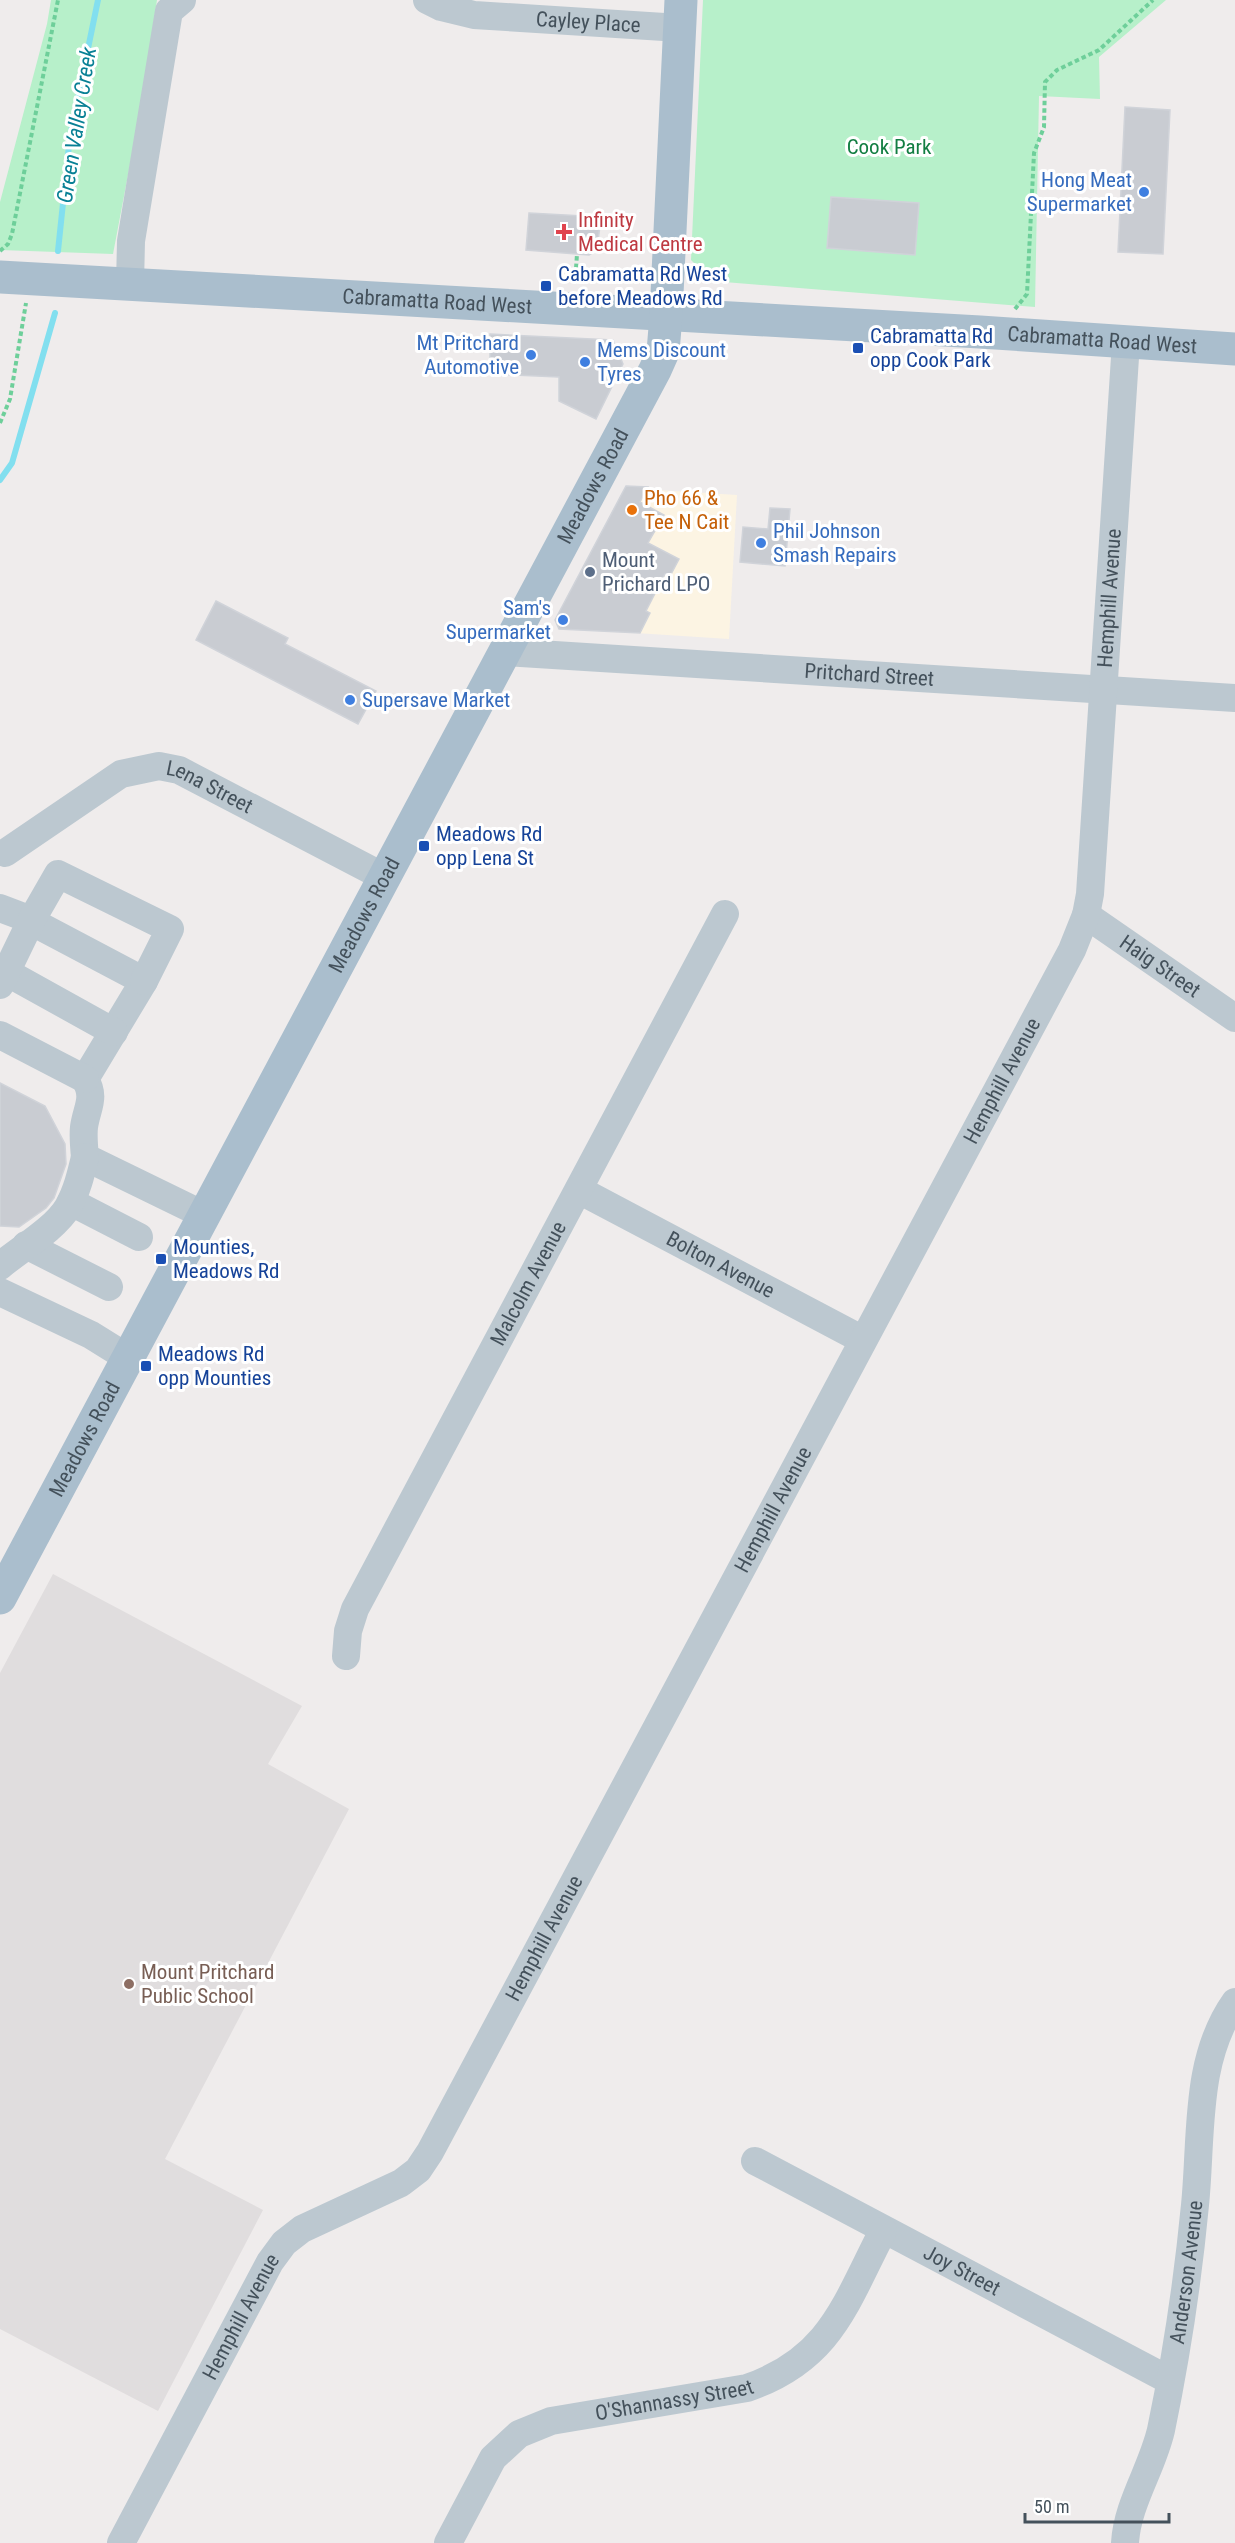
<svg xmlns="http://www.w3.org/2000/svg" width="1235" height="2543" font-family="'Roboto Condensed',sans-serif">
<style>
.commercial{fill:#fcf4e3}
.education{fill:#e0ddde}
.green{fill:#b7f0ca}
.lines{fill:none;stroke-linecap:round;stroke-linejoin:round}
.stream{stroke:#82dfef;stroke-width:6}
.building{fill:#c9ccd2;stroke:#d0d3d9;stroke-width:1.5}
.path{stroke:#6ecf9a;stroke-width:4;stroke-dasharray:4.5 3;stroke-linecap:butt}
.minor{stroke:#bcc8d0;stroke-width:28}
.major{stroke:#aabecd;stroke-width:33}
.shop-dot{fill:#3f7fe0;stroke:#fff;stroke-width:2}
.health-dot{fill:#e0444e;stroke:#fff;stroke-width:2}
.transit-dot{fill:#1a4fb4;stroke:#fff;stroke-width:2}
.food-dot{fill:#e8710a;stroke:#fff;stroke-width:2}
.service-dot{fill:#5c6f8a;stroke:#fff;stroke-width:2}
.education-dot{fill:#8d6e63;stroke:#fff;stroke-width:2}
.labels{text-anchor:middle;stroke-width:6;stroke-linejoin:round;paint-order:stroke}
.street-label{font-size:21px;fill:#44515b;stroke:#fff}
.park-label{font-size:21px;fill:#127e42;stroke:#fff}
.shop-label{font-size:21px;fill:#366cbe;stroke:#fff;text-anchor:end}
.health-label{font-size:21px;fill:#be3a42;stroke:#fff;text-anchor:start}
.transit-label{font-size:21px;fill:#164399;stroke:#fff;text-anchor:start}
.food-label{font-size:21px;fill:#c56008;stroke:#fff;text-anchor:start}
.service-label{font-size:21px;fill:#4e5e75;stroke:#fff;text-anchor:start}
.education-label{font-size:21px;fill:#785e54;stroke:#fff;text-anchor:start}
.water-label{font-size:22px;font-style:italic;fill:#088095;stroke:#fff}
</style>
<rect width="100%" height="100%" fill="#efecec"/>
<polygon class="commercial" points="627,488 737,495 729,639 558,628 556,621"/>
<polygon class="education" points="53,1574 302,1706 268,1764 349,1809 165,2159 263,2210 158,2411 0,2329 0,1673"/>
<g class="green">
<polygon points="51,0 157,0 139,117 113,254 0,250 0,202 47,24"/>
<polygon points="703,0 1166,0 1099,57 1100,99 1039,96 1035,307 712,281 691,260"/>
</g>
<g class="lines">
<g class="stream">
<polyline points="58,251 70,136 98,0"/>
<polyline points="0,480 12,463 55,313"/>
</g>
</g>
<g class="building">
<polygon points="1125,107 1170,110 1163,254 1118,252"/>
<polygon points="831,197 919,203 915,255 827,248"/>
<polygon points="529,213 601,217 597,250 589,255 526,250"/>
<polygon points="490,334 613,340 623,364 596,419 559,401 559,377 490,374"/>
<polygon points="626,486 648,487 640,502 664,515 648,543 679,559 670,576 665,574 646,611 650,613 640,633 559,629 555,620"/>
<polygon points="770,508 790,509 785,566 740,562 743,527 768,529"/>
<polygon points="216,601 288,638 285,644 376,691 358,724 196,640"/>
<polygon points="0,1083 45,1106 65,1144 66,1164 54,1198 46,1208 19,1227 0,1226"/>
</g>
<g class="lines">
<g class="path">
<polyline points="0,251 8,244 12,234 58,0"/>
<polyline points="575,283 577,254"/>
<polyline points="1015,309 1027,294 1034,153 1044,127 1045,82 1057,70 1099,50 1153,0"/>
<polyline points="0,423 10,399 26,303"/>
</g>
<g class="minor">
<path id="s1" d="M427,0L441,7L474,15L680,28"/>
<polyline points="130,284 131,241 169,11 182,0"/>
<path id="s2" d="M506,652L1235,698"/>
<path id="s3" d="M5,853L121,774L159,766L179,770L384,877"/>
<path d="M0,908L21,916L144,981L85,1079C96,1098 87,1107 84,1127C83,1136 84,1147 85,1157L204,1215"/>
<path id="s4" d="M1086,915L1235,1018"/>
<polyline points="6,972 114,1032"/>
<polyline points="0,985 31,921 58,874 170,929 144,981"/>
<polyline points="0,1035 85,1079"/>
<path id="s5" d="M579,1190L863,1340"/>
<polyline points="71,1202 139,1237"/>
<polyline points="26,1245 109,1287"/>
<path d="M0,1266C20,1249 55,1229 68,1207C77,1191 81,1174 85,1157"/>
<polyline points="0,1292 91,1335 128,1358"/>
<path id="s6" d="M346,1656L348,1631L355,1609L725,914"/>
<path id="s7" d="M755,2161L1169,2380"/>
<path id="s8" d="M121,2543L270,2262L284,2243L302,2229L401,2183L418,2170L430,2152L1072,950L1086,915L1090,894L1126,342"/>
<path id="s9" d="M448,2543L493,2458L519,2434L551,2421L747,2388C831,2359 845,2304 883,2231"/>
<path id="s10" d="M1125,2543C1127,2504 1152,2469 1161,2430C1176,2358 1188,2278 1195,2205C1202,2136 1194,2060 1235,2002"/>
</g>
<g class="major">
<path id="s11" d="M0,277L980,332L1235,349"/>
<path id="s12" d="M0,1598L655,370L663,352L666,315L681,0"/>
</g>
</g>
<g class="shop-dot">
<circle cx="1144" cy="192" r="6"/>
<circle cx="531" cy="355" r="6"/>
<circle cx="585" cy="362" r="6"/>
<circle cx="761" cy="543" r="6"/>
<circle cx="563" cy="620" r="6"/>
<circle cx="350" cy="700" r="6"/>
</g>
<path class="health-dot" d="M561 223h6v6h6v6h-6v6h-6v-6h-6v-6h6z"/>
<g class="transit-dot">
<rect x="540" y="280" width="12" height="12" rx="3"/>
<rect x="852" y="342" width="12" height="12" rx="3"/>
<rect x="418" y="840" width="12" height="12" rx="3"/>
<rect x="155" y="1253" width="12" height="12" rx="3"/>
<rect x="140" y="1360" width="12" height="12" rx="3"/>
</g>
<circle class="food-dot" cx="632" cy="510" r="6"/>
<circle class="service-dot" cx="590" cy="572" r="6"/>
<circle class="education-dot" cx="129" cy="1984" r="6"/>
<g class="labels">
<g class="street-label">
<text dy="7" stroke="none"><textPath href="#s1" startOffset="164">Cayley Place</textPath></text>
<text dy="7" stroke="none"><textPath href="#s11" startOffset="438">Cabramatta Road West</textPath></text>
<text dy="7" stroke="none"><textPath href="#s11" startOffset="1104">Cabramatta Road West</textPath></text>
<text dy="7" stroke="none"><textPath href="#s12" startOffset="1260">Meadows Road</textPath></text>
<text dy="7" stroke="none"><textPath href="#s8" startOffset="2235">Hemphill Avenue</textPath></text>
<text dy="7" stroke="none"><textPath href="#s2" startOffset="364">Pritchard Street</textPath></text>
<text dy="7" stroke="none"><textPath href="#s3" startOffset="234">Lena Street</textPath></text>
<text dy="7" stroke="none"><textPath href="#s12" startOffset="774">Meadows Road</textPath></text>
<text dy="7" stroke="none"><textPath href="#s4" startOffset="90">Haig Street</textPath></text>
<text dy="7" stroke="none"><textPath href="#s8" startOffset="1731">Hemphill Avenue</textPath></text>
<text dy="7" stroke="none"><textPath href="#s5" startOffset="160">Bolton Avenue</textPath></text>
<text dy="7" stroke="none"><textPath href="#s6" startOffset="417">Malcolm Avenue</textPath></text>
<text dy="7" stroke="none"><textPath href="#s12" startOffset="180">Meadows Road</textPath></text>
<text dy="7" stroke="none"><textPath href="#s8" startOffset="1245">Hemphill Avenue</textPath></text>
<text dy="7" stroke="none"><textPath href="#s8" startOffset="759">Hemphill Avenue</textPath></text>
<text dy="7" stroke="none"><textPath href="#s7" startOffset="234">Joy Street</textPath></text>
<text dy="7" stroke="none"><textPath href="#s10" startOffset="279">Anderson Avenue</textPath></text>
<text dy="7" stroke="none"><textPath href="#s8" startOffset="256">Hemphill Avenue</textPath></text>
<text dy="7" stroke="none"><textPath href="#s9" startOffset="291">O'Shannassy Street</textPath></text>
</g>
<g class="park-label">
<text x="889" y="154">Cook Park</text>
</g>
<g class="shop-label">
<text x="1132" y="187">Hong Meat<tspan x="1132" dy="24">Supermarket</tspan></text>
<text x="519" y="350">Mt Pritchard<tspan x="519" dy="24">Automotive</tspan></text>
<text x="597" y="357" text-anchor="start">Mems Discount<tspan x="597" dy="24">Tyres</tspan></text>
<text x="773" y="538" text-anchor="start">Phil Johnson<tspan x="773" dy="24">Smash Repairs</tspan></text>
<text x="551" y="615">Sam's<tspan x="551" dy="24">Supermarket</tspan></text>
<text x="362" y="707" text-anchor="start">Supersave Market</text>
</g>
<g class="health-label">
<text x="578" y="227">Infinity<tspan x="578" dy="24">Medical Centre</tspan></text>
</g>
<g class="transit-label">
<text x="558" y="281">Cabramatta Rd West<tspan x="558" dy="24">before Meadows Rd</tspan></text>
<text x="870" y="343">Cabramatta Rd<tspan x="870" dy="24">opp Cook Park</tspan></text>
<text x="436" y="841">Meadows Rd<tspan x="436" dy="24">opp Lena St</tspan></text>
<text x="173" y="1254">Mounties,<tspan x="173" dy="24">Meadows Rd</tspan></text>
<text x="158" y="1361">Meadows Rd<tspan x="158" dy="24">opp Mounties</tspan></text>
</g>
<g class="food-label">
<text x="644" y="505">Pho 66 &amp;<tspan x="644" dy="24">Tee N Cait</tspan></text>
</g>
<g class="service-label">
<text x="602" y="567">Mount<tspan x="602" dy="24">Prichard LPO</tspan></text>
</g>
<g class="education-label">
<text x="141" y="1979">Mount Pritchard<tspan x="141" dy="24">Public School</tspan></text>
</g>
<g class="water-label">
<text transform="translate(76 125) rotate(-81)" y="8">Green Valley Creek</text>
</g>
</g>
<path d="M1025 2513v9h144v-9" fill="none" stroke="#44515b" stroke-width="3"/>
<text x="1034" y="2513" font-size="18" fill="#44515b" stroke="#ffffff" stroke-width="4.5" paint-order="stroke">50 m</text>
</svg>
